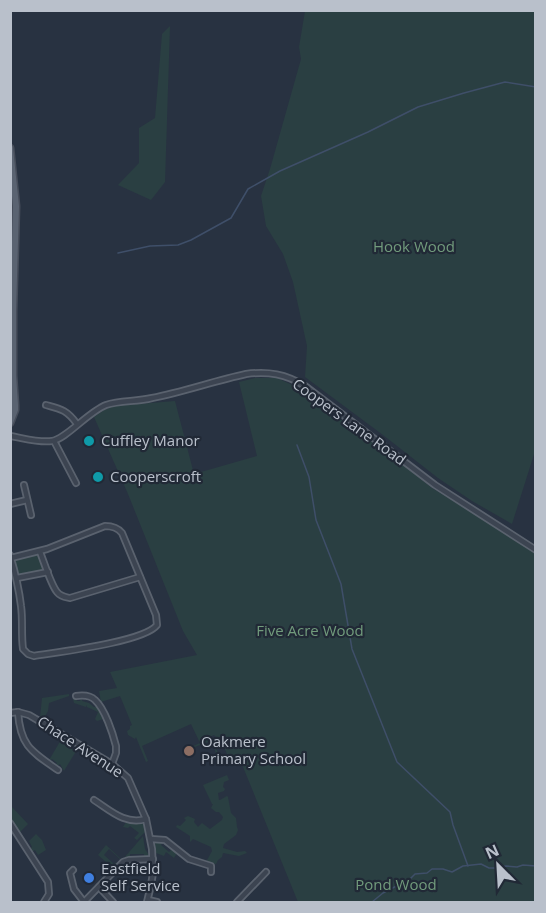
<svg xmlns="http://www.w3.org/2000/svg" width="546" height="913" font-family="'Open Sans',sans-serif">
<style>
.green{fill:#2a3f42}
.lines{fill:none;stroke-linecap:round;stroke-linejoin:round}
.stream{stroke:#3f4f69;stroke-width:1.5}
.minor-casing{stroke:#5a626e;stroke-width:8}
.major-casing{stroke:#464d5a;stroke-width:9}
.minor{stroke:#3c4451;stroke-width:4.5}
.major{stroke:#5a6371;stroke-width:6}
.culture-dot{fill:#0f9aa8;stroke:#212936;stroke-width:2}
.education-dot{fill:#8d6e63;stroke:#212936;stroke-width:2}
.shop-dot{fill:#3f7fe0;stroke:#212936;stroke-width:2}
.labels{text-anchor:middle;stroke-width:4.5;stroke-linejoin:round;paint-order:stroke}
.park-label{font-size:15px;fill:#719b7c;stroke:#212936}
.street-label{font-size:15px;fill:#b9c0cb;stroke:#212936}
.poi-label{font-size:15px;fill:#b9c0cb;stroke:#212936;text-anchor:start}
</style>
<rect width="100%" height="100%" fill="#283241"/>
<g class="green">
<polygon points="305,11 535,11 536,448 512,524 472,501 438,478 383,435 305,377 307,346 293,282 283,254 266,226 261,196 270,169 301,59 299,47"/>
<polygon points="170,26 165,182 151,200 118,185 139,163 139,128 155,118 162,34"/>
<path d="M255,378H277L303,390L366,439L369,437L432,488L535,551V902H298L241,762H233C227,757 222,743 221,736L218,738L220,743L216,748L218,753L216,754L212,740L217,738L214,735L207,738L208,742L192,748L191,747L200,743L191,724L142,746L148,761L146,762L136,737L135,739L128,735L127,731L130,729V726L132,725L120,696L101,702L99,691L117,688L110,672L197,655L183,631L128,494L94,417L104,410L114,406L175,401L194,474L257,456L239,382Z"/>
<polygon points="37,554 40,556 44,570 43,572 21,576 18,574 15,561 16,559"/>
<polygon points="69,694 69,696 49,703 48,711 43,720 40,718 42,698"/>
<polygon points="82,697 82,701 89,703 94,707 98,706 103,719 97,721 95,719 98,712 87,707 87,705 86,707 74,703 73,699 76,698 77,701 80,701"/>
<polygon points="62,738 64,740 62,743 66,745 68,742 72,744 71,748 74,750 77,747 78,748 64,771 60,764 56,767 55,766 57,763 52,759 48,762"/>
<polygon points="227,775 229,780 224,782 223,787 225,789 224,791 218,793 219,800 220,800 227,796 228,797 231,813 236,818 237,827 238,830 236,835 224,844 223,848 237,852 245,851 247,853 239,856 223,853 222,857 218,860 216,864 206,862 212,851 211,847 193,839 190,842 190,836 176,827 177,825 180,826 186,820 184,818 188,816 195,819 194,822 198,827 202,823 210,829 222,820 223,817 219,812 216,812 211,808 213,804 212,804 203,785"/>
<polygon points="11,806 28,824 20,832 22,835 21,836 19,835 11,818"/>
<path d="M126,822C132,824 139,822 144,824L146,831L137,840L134,838L139,833L130,826L128,828L123,827Z"/>
<polygon points="36,834 42,840 46,850 38,855 35,850 32,852 30,849 32,847 29,841"/>
<polygon points="143,836 145,849 149,855 144,857 144,854 130,854 130,857 124,858"/>
<polygon points="156,841 163,842 161,845 169,852 172,849 177,853 174,858 166,852 164,856 156,853 155,843"/>
<polygon points="106,845 121,859 120,859 109,849 104,855 114,864 117,862 113,868 98,855"/>
</g>
<g class="lines">
<g class="stream">
<polyline points="118,253 150,246 178,245 191,240 231,218 248,189 280,171 368,132 418,107 464,93 505,82 536,87"/>
<polyline points="297,445 309,477 316,520 341,584 352,649 397,762 450,812 453,825 468,866"/>
<polyline points="372,902 383,893 410,879 415,874 427,873 432,869 443,869 452,872 463,866 481,864 489,868 498,868 506,866 517,867 523,865 536,866"/>
</g>
<defs>
<g id="minor">
<path d="M46,405C61,409 67,410 77,424"/>
<path d="M10,436C23,438 39,443 52,441C66,439 88,412 106,405C120,400 136,402 152,398C183,392 214,381 246,374C268,371 286,374 305,386L435,485L536,550"/>
<polyline points="54,441 76,483"/>
<polyline points="24,485 31,515"/>
<polyline points="10,504 27,500"/>
<path d="M40,552C44,562 51,585 57,592C61,597 65,597 70,598L140,577"/>
<path d="M10,555C15,572 19,589 21,606C23,620 21,635 23,649L28,654L34,656C58,652 144,642 157,625L156,615L122,533C118,528 112,526 105,526L47,549L11,558"/>
<polyline points="17,578 48,572"/>
<path d="M76,696C83,695 90,695 95,700C105,709 113,734 116,746V753L112,764"/>
<path d="M18,712C20,746 32,752 58,770"/>
<polyline points="10,713 18,712 29,715 112,764 128,778 146,819 152,849 153,873 151,885 147,902"/>
<path d="M94,800C111,811 125,825 146,819"/>
<polyline points="10,823 48,882 49,894 44,902"/>
<polyline points="151,839 165,840 189,859 211,866 211,872"/>
<polyline points="73,870 70,873 74,889 84,902"/>
<polyline points="99,887 113,902"/>
<polyline points="148,900 157,902"/>
<polyline points="84,902 123,862 129,860 153,859"/>
<polyline points="237,902 266,872"/>
</g>
<polyline id="major" points="10,148 16,206 13,312 13,375 15,405 15,410 10,423"/>
</defs>
<use href="#minor" class="minor-casing"/>
<use href="#major" class="major-casing"/>
<use href="#minor" class="minor"/>
<use href="#major" class="major"/>
</g>
<g class="culture-dot">
<circle cx="89" cy="441" r="6"/>
<circle cx="98" cy="477" r="6"/>
</g>
<circle class="education-dot" cx="189" cy="751" r="6"/>
<circle class="shop-dot" cx="89" cy="878" r="6"/>
<g class="labels">
<g class="park-label">
<text x="414" y="252">Hook Wood</text>
<text x="310" y="636">Five Acre Wood</text>
<text x="396" y="890">Pond Wood</text>
</g>
<g class="street-label">
<text transform="translate(349 422) rotate(36)" y="5">Coopers Lane Road</text>
<text transform="translate(80 747) rotate(33)" y="5">Chace Avenue</text>
</g>
<g class="poi-label">
<text x="101" y="446">Cuffley Manor</text>
<text x="110" y="482">Cooperscroft</text>
<text x="201" y="747">Oakmere<tspan x="201" dy="17">Primary School</tspan></text>
<text x="101" y="874">Eastfield<tspan x="101" dy="17">Self Service</tspan></text>
</g>
</g>
<rect width="546" height="913" fill="none" stroke="#b9c0cb" stroke-width="24"/>
<g transform="translate(498 865) rotate(336)" stroke="#212936" stroke-width="4.5" paint-order="stroke">
<path d="M0-4.5L10 22L0 15L-10 22Z" fill="#b9c0cb"/>
<text y="-9" font-size="16" font-weight="bold" text-anchor="middle" fill="#b9c0cb">N</text>
</g>
</svg>
